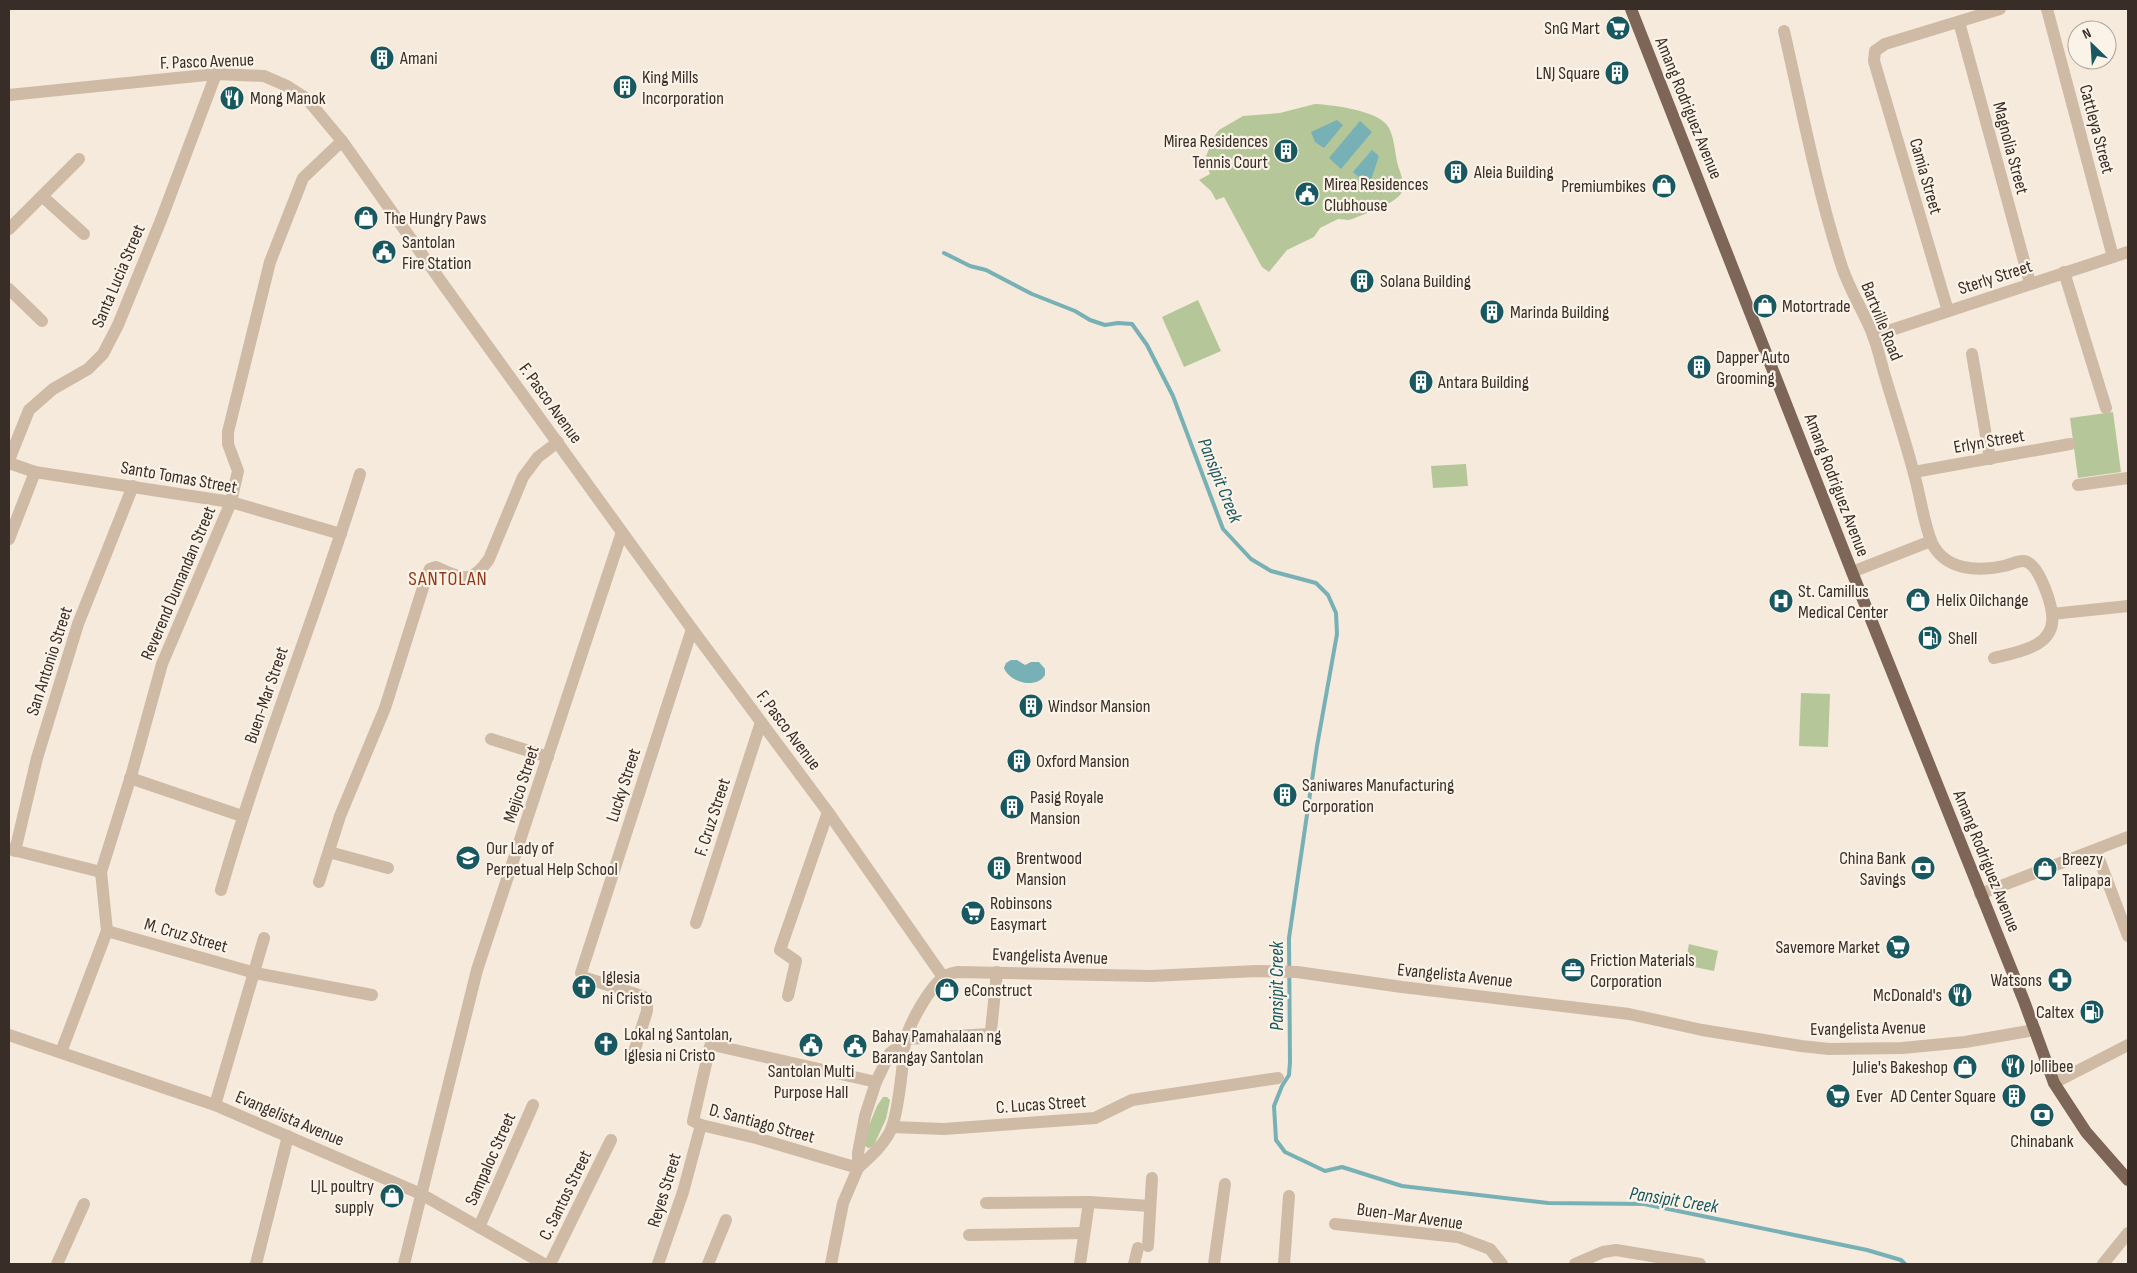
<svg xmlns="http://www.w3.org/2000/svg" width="2137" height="1273" font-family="'Sofia Sans Condensed',sans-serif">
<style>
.green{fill:#b5c699}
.water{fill:#77b0b5}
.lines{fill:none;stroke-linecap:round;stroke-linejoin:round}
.stream{stroke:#77b0b5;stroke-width:4}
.minor{stroke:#cebaa5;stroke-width:12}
.major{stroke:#7d6557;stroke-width:12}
.labels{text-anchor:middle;stroke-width:4.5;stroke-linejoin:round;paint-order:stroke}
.poi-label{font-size:18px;fill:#392e27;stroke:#fcf3e8;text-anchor:start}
.street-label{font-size:18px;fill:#392e27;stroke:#fcf3e8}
.water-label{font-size:19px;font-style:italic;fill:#185860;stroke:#fcf3e8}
.quarter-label{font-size:20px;letter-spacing:1px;fill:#923917;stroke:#fcf3e8}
</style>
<rect width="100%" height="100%" fill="#f5eadb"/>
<g class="green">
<path d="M1315,104C1334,105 1381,111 1389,128C1394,138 1395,151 1397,162C1399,170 1406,184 1402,192C1397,203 1366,213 1355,218L1349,220L1338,219L1320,228L1314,237L1287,250L1269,272L1262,267L1224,197L1216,200L1211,191L1199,180L1210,174L1205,159L1213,138L1219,130L1243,116L1280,113Z"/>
<polygon points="1198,300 1221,351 1184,367 1162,317"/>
<polygon points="2113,412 2121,472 2078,478 2070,418"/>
<polygon points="1466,464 1468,486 1433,488 1431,466"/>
<polygon points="1801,693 1830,694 1828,747 1799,746"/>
<polygon points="1689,944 1718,951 1714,971 1685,965"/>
<polygon points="883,1097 887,1097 890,1100 886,1119 873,1147 868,1148 864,1145 863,1140 877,1106"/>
</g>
<g class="water">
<polygon points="1337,120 1343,125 1324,148 1315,142 1311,132"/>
<polygon points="1360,121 1372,132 1341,169 1329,158"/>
<polygon points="1372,150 1379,156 1371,180 1374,183 1370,187 1353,172"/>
<path d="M1011,660H1017L1025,665L1031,662H1039L1045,669V675C1036,690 1009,682 1004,668L1006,663Z"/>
</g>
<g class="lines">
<polyline class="stream" points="944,253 970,266 986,270 1032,294 1075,311 1090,320 1105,325 1118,323 1132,324 1147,345 1173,396 1223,529 1251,559 1271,571 1316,583 1328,595 1336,613 1337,634 1317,746 1289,938 1290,1062 1289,1075 1282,1086 1274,1106 1276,1140 1285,1152 1325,1171 1342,1167 1402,1186 1548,1203 1644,1204 1867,1250 1901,1260 1905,1264"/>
<g class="minor">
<polyline points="2047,9 2113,257"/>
<polyline points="1959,22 2030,283"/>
<path d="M1784,31C1802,110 1817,190 1842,267C1850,291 1864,312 1873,335C1877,346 1880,358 1883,369C1893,404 1905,439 1914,474C1920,494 1924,525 1932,543C1945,570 1977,572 2004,566C2009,565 2017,561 2023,561C2038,561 2050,600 2052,613C2057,647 2018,652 1994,658"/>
<polyline points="9,95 216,74 264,76 287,86 307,99 342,141 445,287 692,629 828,812 943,977"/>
<polyline points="42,196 84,234"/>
<polyline points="9,229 79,159"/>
<polyline points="2064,272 2106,408"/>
<polyline points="9,289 42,321"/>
<polyline points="1948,311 1874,61 1875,51 1885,44 2000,9"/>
<polyline points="1873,336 2128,252"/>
<polyline points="1972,354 1990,459"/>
<polyline points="9,460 29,410 53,389 88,369 103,354 118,325 161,220 216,74"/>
<polyline points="9,463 35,472 231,502 341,534"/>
<polyline points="1914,472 2070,444"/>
<polyline points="2078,485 2128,478"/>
<polyline points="9,539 35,472"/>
<polyline points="1852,572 1931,541"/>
<polyline points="2052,614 2128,606"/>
<polyline points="491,739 548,757"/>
<polyline points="130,778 242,816"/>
<polyline points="9,849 101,872"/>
<polyline points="15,851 37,758 78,624 133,486"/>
<polyline points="2096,851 2128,936"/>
<polyline points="329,852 388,868"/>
<path d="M319,882L340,816L385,708L427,575L430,569L436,567C462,579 471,585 489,559L523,477L538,457L558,442"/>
<path d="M221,890C261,749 317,614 360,474"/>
<polyline points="1980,894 2128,837"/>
<polyline points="696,923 761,722"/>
<polyline points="107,931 255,973 372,995"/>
<polyline points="788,996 796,961 780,950 828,812"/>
<polyline points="9,1035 215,1105 421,1194 544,1264"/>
<polyline points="906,1039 989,1034 991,1031 997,972"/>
<polyline points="61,1052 107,931 101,872 132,773 162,664 231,502 238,471 228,444 228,432 270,262 303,178 342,141"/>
<polyline points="634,1052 647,1011 647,1000 642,996 583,977 581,973 692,629"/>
<polyline points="2054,1083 2128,1045"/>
<polyline points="215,1105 264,938"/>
<polyline points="892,1127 944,1129 1095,1118 1132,1100 1278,1078"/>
<path d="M858,1168C870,1157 886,1143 892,1127C900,1104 902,1067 905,1043C907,1027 930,986 944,977C947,974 953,973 958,972L1151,976L1257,971L1297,972L1402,987L1629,1014L1702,1030L1801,1046L1829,1049L1902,1048L1965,1042L2035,1030"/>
<polyline points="858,1168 756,1138 701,1125 693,1121 710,1046 713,1045 876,1082"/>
<polyline points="986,1203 1089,1202 1150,1206"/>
<polyline points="1335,1224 1458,1237 1490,1249 1502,1264"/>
<polyline points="479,1227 533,1105"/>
<polyline points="969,1235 1084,1233"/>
<polyline points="1148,1246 1152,1178"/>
<polyline points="57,1264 84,1204"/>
<polyline points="256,1264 288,1136"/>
<polyline points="404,1264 477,970 622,532"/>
<polyline points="550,1264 611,1140"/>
<polyline points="658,1264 683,1192 701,1125"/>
<polyline points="708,1264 726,1220"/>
<polyline points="831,1264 843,1203 858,1168 858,1153 865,1116 876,1082 890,1053 905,1042"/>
<polyline points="1080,1264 1089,1202"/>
<polyline points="1134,1264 1138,1248"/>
<polyline points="1214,1264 1225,1184"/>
<polyline points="1284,1264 1289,1196"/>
<polyline points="1575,1264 1603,1252 1616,1250 1700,1264"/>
<polyline points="2103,1264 2128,1233"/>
</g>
<polyline class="major" points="1631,9 1852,572 2024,1001 2054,1083 2086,1132 2128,1180"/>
</g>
<defs>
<symbol id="supermarket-disc" viewBox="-11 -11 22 22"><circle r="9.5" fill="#185860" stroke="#fcf3e8"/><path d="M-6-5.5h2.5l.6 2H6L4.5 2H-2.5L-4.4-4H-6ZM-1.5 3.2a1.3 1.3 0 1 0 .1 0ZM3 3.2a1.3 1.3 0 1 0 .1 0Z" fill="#fff"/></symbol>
<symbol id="building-disc" viewBox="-11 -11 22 22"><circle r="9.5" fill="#185860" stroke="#fcf3e8"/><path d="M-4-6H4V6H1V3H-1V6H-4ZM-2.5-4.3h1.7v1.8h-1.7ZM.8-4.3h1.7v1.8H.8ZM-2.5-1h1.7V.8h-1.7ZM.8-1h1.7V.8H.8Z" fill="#fff"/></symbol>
<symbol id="restaurant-disc" viewBox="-11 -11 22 22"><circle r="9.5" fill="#185860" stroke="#fcf3e8"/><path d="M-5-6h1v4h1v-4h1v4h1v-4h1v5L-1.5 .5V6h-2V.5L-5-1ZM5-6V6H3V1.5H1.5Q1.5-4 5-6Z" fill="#fff"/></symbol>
<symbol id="shop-disc" viewBox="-11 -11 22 22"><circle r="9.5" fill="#185860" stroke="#fcf3e8"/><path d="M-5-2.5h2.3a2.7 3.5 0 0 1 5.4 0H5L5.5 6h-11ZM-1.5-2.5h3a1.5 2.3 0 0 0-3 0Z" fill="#fff"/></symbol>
<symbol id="civic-disc" viewBox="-11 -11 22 22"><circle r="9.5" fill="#185860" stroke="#fcf3e8"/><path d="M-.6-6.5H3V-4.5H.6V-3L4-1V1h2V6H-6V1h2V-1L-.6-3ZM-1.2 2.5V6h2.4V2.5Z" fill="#fff"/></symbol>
<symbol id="hospital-disc" viewBox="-11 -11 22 22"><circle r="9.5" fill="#185860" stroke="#fcf3e8"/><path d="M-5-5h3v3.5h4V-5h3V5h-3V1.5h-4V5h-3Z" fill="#fff"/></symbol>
<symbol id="fuel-disc" viewBox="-11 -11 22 22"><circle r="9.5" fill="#185860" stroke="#fcf3e8"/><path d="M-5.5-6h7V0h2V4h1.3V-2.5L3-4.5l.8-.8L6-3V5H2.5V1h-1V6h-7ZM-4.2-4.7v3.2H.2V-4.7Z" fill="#fff"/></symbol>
<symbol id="school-disc" viewBox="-11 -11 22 22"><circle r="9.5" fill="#185860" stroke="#fcf3e8"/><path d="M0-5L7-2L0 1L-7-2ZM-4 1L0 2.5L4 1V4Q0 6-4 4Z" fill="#fff"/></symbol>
<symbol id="bank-disc" viewBox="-11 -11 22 22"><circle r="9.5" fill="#185860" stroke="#fcf3e8"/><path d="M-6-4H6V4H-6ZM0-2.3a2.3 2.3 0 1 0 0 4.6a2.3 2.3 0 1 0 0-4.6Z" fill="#fff"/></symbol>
<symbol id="office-disc" viewBox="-11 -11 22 22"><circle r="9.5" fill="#185860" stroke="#fcf3e8"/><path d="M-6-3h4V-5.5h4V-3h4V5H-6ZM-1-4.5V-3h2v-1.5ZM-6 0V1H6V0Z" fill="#fff"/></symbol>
<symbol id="pharmacy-disc" viewBox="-11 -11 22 22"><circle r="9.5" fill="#185860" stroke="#fcf3e8"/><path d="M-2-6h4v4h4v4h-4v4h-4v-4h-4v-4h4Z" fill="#fff"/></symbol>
<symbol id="church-disc" viewBox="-11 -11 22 22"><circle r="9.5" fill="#185860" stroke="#fcf3e8"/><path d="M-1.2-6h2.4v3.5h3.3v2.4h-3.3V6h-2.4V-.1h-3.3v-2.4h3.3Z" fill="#fff"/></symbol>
</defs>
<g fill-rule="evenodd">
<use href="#supermarket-disc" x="1604" y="14" width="28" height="28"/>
<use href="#building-disc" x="368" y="44" width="28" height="28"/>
<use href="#building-disc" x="1603" y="59" width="28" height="28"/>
<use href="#building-disc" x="611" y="73" width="28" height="28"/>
<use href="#restaurant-disc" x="218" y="84" width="28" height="28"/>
<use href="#building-disc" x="1272" y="137" width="28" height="28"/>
<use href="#building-disc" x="1442" y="158" width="28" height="28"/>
<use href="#shop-disc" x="1650" y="172" width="28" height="28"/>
<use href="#civic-disc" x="1293" y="180" width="28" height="28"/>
<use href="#shop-disc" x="352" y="204" width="28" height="28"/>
<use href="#civic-disc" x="370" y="238" width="28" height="28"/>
<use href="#building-disc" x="1348" y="267" width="28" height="28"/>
<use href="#shop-disc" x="1751" y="292" width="28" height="28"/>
<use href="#building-disc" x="1478" y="298" width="28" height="28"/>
<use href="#building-disc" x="1685" y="353" width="28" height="28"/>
<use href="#building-disc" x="1407" y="368" width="28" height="28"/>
<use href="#shop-disc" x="1904" y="586" width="28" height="28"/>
<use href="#hospital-disc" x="1767" y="587" width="28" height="28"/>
<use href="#fuel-disc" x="1916" y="624" width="28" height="28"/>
<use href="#building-disc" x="1017" y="692" width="28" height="28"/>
<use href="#building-disc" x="1005" y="747" width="28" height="28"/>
<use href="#building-disc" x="1271" y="781" width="28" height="28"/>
<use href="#building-disc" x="998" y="793" width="28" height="28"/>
<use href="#school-disc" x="454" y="844" width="28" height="28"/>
<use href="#building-disc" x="985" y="854" width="28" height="28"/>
<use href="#bank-disc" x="1909" y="854" width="28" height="28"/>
<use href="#shop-disc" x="2031" y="855" width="28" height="28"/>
<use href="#supermarket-disc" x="959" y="899" width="28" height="28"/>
<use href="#supermarket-disc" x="1884" y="933" width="28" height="28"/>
<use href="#office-disc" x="1559" y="956" width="28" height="28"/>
<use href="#pharmacy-disc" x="2046" y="966" width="28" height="28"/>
<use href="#church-disc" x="570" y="973" width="28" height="28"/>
<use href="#shop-disc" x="933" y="976" width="28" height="28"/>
<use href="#restaurant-disc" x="1946" y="981" width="28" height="28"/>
<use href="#fuel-disc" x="2078" y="998" width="28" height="28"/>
<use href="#church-disc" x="592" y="1030" width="28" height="28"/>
<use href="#civic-disc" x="797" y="1031" width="28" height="28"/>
<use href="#civic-disc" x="841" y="1032" width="28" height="28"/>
<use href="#restaurant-disc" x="1999" y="1052" width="28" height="28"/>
<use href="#shop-disc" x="1951" y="1053" width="28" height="28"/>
<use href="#supermarket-disc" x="1824" y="1082" width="28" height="28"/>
<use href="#building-disc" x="2000" y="1082" width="28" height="28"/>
<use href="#bank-disc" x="2028" y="1101" width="28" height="28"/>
<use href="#shop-disc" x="378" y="1182" width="28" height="28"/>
</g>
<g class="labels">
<g class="poi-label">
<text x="1600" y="34" text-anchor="end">SnG Mart</text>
<text x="400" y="64">Amani</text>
<text x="1600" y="79" text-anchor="end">LNJ Square</text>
<text x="642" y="83">King Mills<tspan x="642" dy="21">Incorporation</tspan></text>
<text x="250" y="104">Mong Manok</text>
<text x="1268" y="147" text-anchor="end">Mirea Residences<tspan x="1268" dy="21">Tennis Court</tspan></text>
<text x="1474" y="178">Aleia Building</text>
<text x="1324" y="190">Mirea Residences<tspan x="1324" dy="21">Clubhouse</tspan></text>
<text x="1646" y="192" text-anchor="end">Premiumbikes</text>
<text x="384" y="224">The Hungry Paws</text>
<text x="402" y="248">Santolan<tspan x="402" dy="21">Fire Station</tspan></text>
<text x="1380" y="287">Solana Building</text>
<text x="1782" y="312">Motortrade</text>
<text x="1510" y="318">Marinda Building</text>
<text x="1716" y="363">Dapper Auto<tspan x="1716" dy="21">Grooming</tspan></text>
<text x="1438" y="388">Antara Building</text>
<text x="1798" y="597">St. Camillus<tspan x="1798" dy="21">Medical Center</tspan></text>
<text x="1936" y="606">Helix Oilchange</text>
<text x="1948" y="644">Shell</text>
<text x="1048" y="712">Windsor Mansion</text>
<text x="1036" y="767">Oxford Mansion</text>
<text x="1302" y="791">Saniwares Manufacturing<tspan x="1302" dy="21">Corporation</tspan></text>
<text x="1030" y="803">Pasig Royale<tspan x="1030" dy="21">Mansion</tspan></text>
<text x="486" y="854">Our Lady of<tspan x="486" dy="21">Perpetual Help School</tspan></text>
<text x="1016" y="864">Brentwood<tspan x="1016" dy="21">Mansion</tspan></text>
<text x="1906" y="864" text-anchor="end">China Bank<tspan x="1906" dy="21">Savings</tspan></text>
<text x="2062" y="865">Breezy<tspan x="2062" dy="21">Talipapa</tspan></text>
<text x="990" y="909">Robinsons<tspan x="990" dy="21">Easymart</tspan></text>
<text x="1880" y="953" text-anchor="end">Savemore Market</text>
<text x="1590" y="966">Friction Materials<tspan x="1590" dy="21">Corporation</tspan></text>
<text x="602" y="983">Iglesia<tspan x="602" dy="21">ni Cristo</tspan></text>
<text x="2042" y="986" text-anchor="end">Watsons</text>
<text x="964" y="996">eConstruct</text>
<text x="1942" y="1001" text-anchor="end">McDonald's</text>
<text x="2074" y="1018" text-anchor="end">Caltex</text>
<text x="624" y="1040">Lokal ng Santolan,<tspan x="624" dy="21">Iglesia ni Cristo</tspan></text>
<text x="872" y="1042">Bahay Pamahalaan ng<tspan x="872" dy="21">Barangay Santolan</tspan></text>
<text x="2030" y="1072">Jollibee</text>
<text x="1948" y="1073" text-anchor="end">Julie's Bakeshop</text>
<text x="811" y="1077" text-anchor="middle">Santolan Multi<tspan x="811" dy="21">Purpose Hall</tspan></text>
<text x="1856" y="1102">Ever</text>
<text x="1996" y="1102" text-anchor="end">AD Center Square</text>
<text x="2042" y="1147" text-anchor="middle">Chinabank</text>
<text x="374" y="1192" text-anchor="end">LJL poultry<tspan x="374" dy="21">supply</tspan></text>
</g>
<g class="street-label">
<text transform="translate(207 61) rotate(-2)" y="6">F. Pasco Avenue</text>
<text transform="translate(1689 108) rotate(68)" y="6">Amang Rodriguez Avenue</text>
<text transform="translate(2097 129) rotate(75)" y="6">Cattleya Street</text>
<text transform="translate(2011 148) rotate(75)" y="6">Magnolia Street</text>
<text transform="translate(1926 176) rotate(74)" y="6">Camia Street</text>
<text transform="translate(118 276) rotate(-67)" y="6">Santa Lucia Street</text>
<text transform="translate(1995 277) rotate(-18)" y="6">Sterly Street</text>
<text transform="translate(1882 321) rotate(68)" y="6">Bartville Road</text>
<text transform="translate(551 403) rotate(54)" y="6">F. Pasco Avenue</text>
<text transform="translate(1989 441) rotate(-10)" y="6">Erlyn Street</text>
<text transform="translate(179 477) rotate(10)" y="6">Santo Tomas Street</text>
<text transform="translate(1837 485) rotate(69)" y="6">Amang Rodriguez Avenue</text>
<text transform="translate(178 583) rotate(-67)" y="6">Reverend Dumandan Street</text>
<text transform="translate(49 661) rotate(-72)" y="6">San Antonio Street</text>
<text transform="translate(266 695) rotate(-71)" y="6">Buen-Mar Street</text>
<text transform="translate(789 730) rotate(53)" y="6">F. Pasco Avenue</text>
<text transform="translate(521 784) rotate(-72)" y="6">Mejico Street</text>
<text transform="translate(623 785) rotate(-72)" y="6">Lucky Street</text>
<text transform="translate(712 817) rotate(-72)" y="6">F. Cruz Street</text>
<text transform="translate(1987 861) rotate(68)" y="6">Amang Rodriguez Avenue</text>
<text transform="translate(186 935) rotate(16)" y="6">M. Cruz Street</text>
<text transform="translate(1050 956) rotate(2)" y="6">Evangelista Avenue</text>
<text transform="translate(1455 975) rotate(6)" y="6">Evangelista Avenue</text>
<text transform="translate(1868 1028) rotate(-1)" y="6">Evangelista Avenue</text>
<text transform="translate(1041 1104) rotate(-4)" y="6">C. Lucas Street</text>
<text transform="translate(290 1118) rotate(23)" y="6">Evangelista Avenue</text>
<text transform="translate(762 1123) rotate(15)" y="6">D. Santiago Street</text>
<text transform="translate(490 1159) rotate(-66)" y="6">Sampaloc Street</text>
<text transform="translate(664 1190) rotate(-73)" y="6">Reyes Street</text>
<text transform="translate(565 1195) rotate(-64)" y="6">C. Santos Street</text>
<text transform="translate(1410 1216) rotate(8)" y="6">Buen-Mar Avenue</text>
</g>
<g class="water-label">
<text transform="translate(1221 480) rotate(68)" y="7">Pansipit Creek</text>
<text transform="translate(1276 986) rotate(-90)" y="7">Pansipit Creek</text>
<text transform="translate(1674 1199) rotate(9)" y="7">Pansipit Creek</text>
</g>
<g class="quarter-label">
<text x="448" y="585">SANTOLAN</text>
</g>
</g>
<rect width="2137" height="1273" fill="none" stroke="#392e27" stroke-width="20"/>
<g transform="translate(2092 45) rotate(335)"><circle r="24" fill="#fcf3e8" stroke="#aea49b"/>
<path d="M0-4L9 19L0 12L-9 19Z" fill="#185860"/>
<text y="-8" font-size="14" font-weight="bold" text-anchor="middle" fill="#392e27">N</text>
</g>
</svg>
